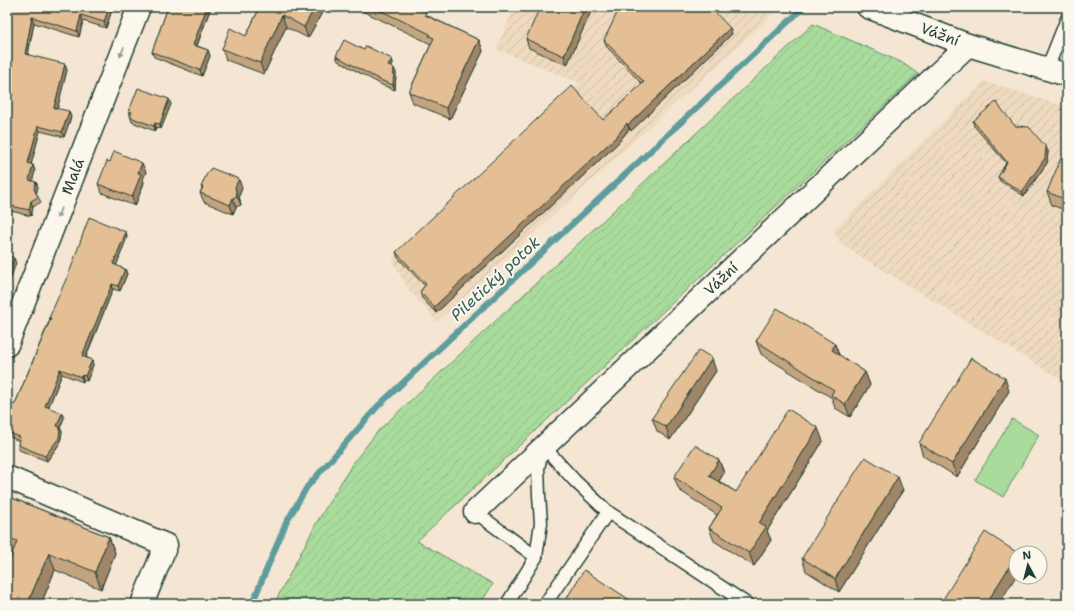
<svg xmlns="http://www.w3.org/2000/svg" width="1074" height="611" font-family="'Shantell Sans',sans-serif">
<style>
.industrial{fill:url(#industrial-furrows)}
.park{fill:#a9db9d;stroke:#648c68}
.garden{fill:url(#garden-furrows);stroke:#648c68}
.lines{fill:none;stroke-linecap:round;stroke-linejoin:round}
.stream{stroke:#5f9c9d;stroke-width:6}
.lane-casing{stroke:#1f3d34;stroke-width:15}
.street-casing{stroke:#1f3d34;stroke-width:25}
.lane{stroke:#fbf7ec;stroke-width:12}
.street{stroke:#fbf7ec;stroke-width:22}
.wall{fill:#c4a480;stroke:#1f3d34}
.shaded-wall{fill:#a08668;stroke:#1f3d34}
.building{fill:#e4bf95;stroke:#1f3d34}
.oneway{fill:#8d9a90}
.labels{text-anchor:middle;stroke-width:4;stroke-linejoin:round;paint-order:stroke}
.street-label{font-size:15px;fill:#1f3d34;stroke:#fbf7ec}
.water-label{font-size:16px;font-style:italic;fill:#345d57;stroke:#fbf7ec}
</style>
<defs>
<pattern id="industrial-furrows" width="10" height="10" patternUnits="userSpaceOnUse"><rect width="10" height="10" fill="#efdac0"/><path d="M-1 1l2-2M0 10L10 0M9 11l2-2" fill="none" stroke="#ccbca6"/></pattern>
<pattern id="garden-furrows" width="10" height="10" patternUnits="userSpaceOnUse"><rect width="10" height="10" fill="#a9db9d"/><path d="M-1 1l2-2M0 10L10 0M9 11l2-2" fill="none" stroke="#91bd88"/></pattern>
</defs>
<rect width="100%" height="100%" fill="#f4e6d2"/>
<filter id="ink" filterUnits="userSpaceOnUse"><feTurbulence type="fractalNoise" baseFrequency=".025" numOctaves="2"/><feDisplacementMap in="SourceGraphic" scale="8" xChannelSelector="R" yChannelSelector="G"/><feConvolveMatrix kernelMatrix="1 2 1 2 8 2 1 2 1" color-interpolation-filters="sRGB"/></filter>
<g filter="url(#ink)">
<g class="industrial">
<polygon points="515,7 781,7 437,322 409,290 395,266 393,257 579,83 496,49"/>
<polygon points="984,81 1067,107 1067,383 842,245 833,231"/>
</g>
<polygon class="park" points="1012,419 1039,435 1003,497 975,480"/>
<polygon class="garden" points="813,24 901,62 918,74 417,541 493,584 480,604 274,604 317,522 353,463 378,431"/>
<g class="lines">
<polyline class="stream" points="252,604 286,523 307,487 378,406 804,7"/>
<defs>
<g id="lane">
<polyline points="1047,69 1067,19"/>
<polyline points="544,447 575,481 608,512 747,604"/>
<polyline points="475,512 536,557 507,604"/>
<polyline points="536,557 541,523 539,495 538,468 542,452"/>
<polyline points="545,604 608,512"/>
</g>
<g id="street">
<path id="s1" d="M868,7L968,45L1067,75"/>
<path id="s2" d="M7,345L139,7"/>
<polyline points="7,477 166,545 142,604"/>
<path id="s3" d="M475,512L968,45"/>
</g>
</defs>
<use href="#lane" class="lane-casing"/>
<use href="#street" class="street-casing"/>
<use href="#lane" class="lane"/>
<use href="#street" class="street"/>
</g>
<g class="wall">
<polygon points="7,7 113,7 106,28 83,21 79,37 34,23 28,55 67,70 57,109 71,117 64,137 40,131 31,164 33,165 35,171 32,181 36,182 38,187 36,193 38,197 41,202 33,207 31,216 7,210"/>
<polygon points="168,7 211,7 197,46 208,50 210,56 202,76 154,57 152,52"/>
<polygon points="260,7 325,7 308,38 286,27 264,74 226,60 222,49 246,36"/>
<polygon points="354,7 415,7 428,16 479,40 483,51 450,119 413,103 409,92 431,44"/>
<polygon points="593,7 567,65 529,48 526,39"/>
<polygon points="730,28 732,34 631,131 629,129 618,143 436,313 422,298 420,292 425,286 398,258 396,252 603,120 642,84 606,46 604,40"/>
<polygon points="364,50 392,59 393,63 392,67 396,73 395,90 382,85 338,61 336,56"/>
<polygon points="171,104 161,129 156,127 155,131 132,122 129,111"/>
<polygon points="973,121 1015,126 1048,151 1047,163 1024,196 1000,181 998,177 1006,163 974,126"/>
<polygon points="1067,160 1067,211 1052,205 1047,192"/>
<polygon points="110,162 146,172 143,179 144,183 135,206 102,193 98,184"/>
<polygon points="201,187 242,188 239,196 241,205 236,207 233,214 204,202 200,193 202,188"/>
<polygon points="126,232 127,237 116,266 125,269 127,274 120,291 113,289 86,357 92,360 93,365 87,381 83,380 83,382 62,374 48,408 64,418 60,427 62,432 60,443 47,461 19,450 18,445 19,441 8,436 7,434 7,418 15,404 50,319 49,318"/>
<polygon points="756,341 839,355 865,372 870,385 850,417 835,408 832,398 761,354"/>
<polygon points="716,371 670,440 657,431 652,418"/>
<polygon points="1009,391 957,477 923,456 919,443"/>
<polygon points="823,441 767,531 771,540 754,566 714,541 709,528 717,515 679,490 674,477 719,460 724,473 719,481 736,492"/>
<polygon points="903,490 839,592 806,571 802,558"/>
<polygon points="7,496 109,537 115,553 101,589 55,570 41,604 7,604 12,553 7,551"/>
</g>
<g class="shaded-wall">
<polygon points="109,7 113,7 106,28 104,22"/>
<polygon points="207,7 211,7 195,50 193,45"/>
<polygon points="315,7 325,7 308,38 304,27"/>
<polygon points="585,7 593,7 567,65 564,56"/>
<polygon points="81,15 83,21 79,37 77,31"/>
<polygon points="282,15 286,27 264,74 260,63"/>
<polygon points="32,17 34,23 27,59 25,54"/>
<polygon points="730,28 732,34 631,131 628,125"/>
<polygon points="479,40 483,51 450,119 446,108"/>
<polygon points="208,50 210,56 202,76 200,70"/>
<polygon points="392,59 393,63 390,70 388,66"/>
<polygon points="65,64 67,70 56,114 54,108"/>
<polygon points="394,68 396,73 395,90 393,85"/>
<polygon points="169,99 171,104 161,129 160,124"/>
<polygon points="69,111 71,117 64,137 62,132"/>
<polygon points="155,123 156,127 155,131 154,126"/>
<polygon points="627,123 629,129 618,143 436,313 434,307"/>
<polygon points="38,126 40,131 30,169 28,163"/>
<polygon points="1046,147 1048,151 1047,163 1024,196 1022,192"/>
<polygon points="142,163 146,172 143,179 144,183 135,206 132,197 138,173"/>
<polygon points="33,165 35,171 31,186 29,180"/>
<polygon points="239,179 242,188 239,196 241,205 237,196 235,187"/>
<polygon points="36,182 38,187 36,195 34,189"/>
<polygon points="233,198 236,207 233,214 230,205"/>
<polygon points="31,201 33,207 31,216 29,210"/>
<polygon points="126,232 127,237 115,269 113,264"/>
<polygon points="14,258 16,263 9,283 7,279 7,276"/>
<polygon points="125,269 127,274 120,291 118,286"/>
<polygon points="112,284 113,289 84,361 82,356"/>
<polygon points="835,344 840,357 832,350"/>
<polygon points="712,358 716,371 670,440 666,427"/>
<polygon points="92,360 93,365 87,381 85,376"/>
<polygon points="60,369 62,374 47,411 45,406"/>
<polygon points="865,372 870,385 850,417 845,404"/>
<polygon points="82,375 83,380 83,382 81,377"/>
<polygon points="1005,378 1009,391 957,477 952,464"/>
<polygon points="62,413 64,418 59,431 57,426"/>
<polygon points="60,427 62,432 60,443 47,461 45,456"/>
<polygon points="818,428 823,441 767,531 771,540 754,566 749,553 759,523"/>
<polygon points="719,460 724,473 714,488 709,476"/>
<polygon points="898,477 903,490 839,592 835,579"/>
<polygon points="109,537 115,553 101,589 95,572"/>
<polygon points="49,553 55,570 41,604 31,604 29,600"/>
<polygon points="1016,556 1016,576 999,604 986,604"/>
</g>
<g class="building">
<polygon points="7,7 109,7 104,22 81,15 77,31 32,17 25,54 65,64 54,108 69,111 62,132 38,126 28,163 33,165 29,180 36,182 34,189 38,197 31,201 29,210 7,205"/>
<polygon points="168,7 207,7 193,45 208,50 200,70 152,52"/>
<polygon points="260,7 315,7 304,27 282,15 260,63 222,49 230,28 246,36"/>
<polygon points="373,7 415,7 426,12 425,15 479,40 446,108 409,92 434,38 429,36 430,34"/>
<polygon points="540,7 585,7 564,56 526,39"/>
<polygon points="620,7 710,7 730,28 628,125 627,123 616,137 434,307 420,292 426,284 396,252 572,86 603,120 644,82 604,40"/>
<polygon points="344,40 364,50 366,46 392,59 388,66 394,68 393,85 380,80 336,56"/>
<polygon points="138,88 169,99 160,124 155,123 154,126 130,117 132,112 129,111"/>
<polygon points="996,102 1015,126 1029,127 1046,147 1045,158 1022,192 998,177 1007,162 973,121"/>
<polygon points="114,151 142,163 138,173 141,174 132,197 98,184 107,161 110,162"/>
<polygon points="1061,158 1067,160 1067,200 1047,192"/>
<polygon points="211,168 239,179 235,187 237,196 233,198 230,205 200,193 203,187 201,187 207,173 208,173"/>
<polygon points="89,217 126,232 113,264 125,269 118,286 112,284 82,356 92,360 85,376 82,375 81,377 60,369 45,406 62,413 57,426 60,427 59,438 45,456 18,445 20,437 7,432 7,418 12,405 15,404 37,351 51,318 49,318 71,268"/>
<polygon points="7,255 14,258 7,276"/>
<polygon points="777,308 835,344 832,350 865,372 845,404 831,395 834,390 756,341"/>
<polygon points="699,350 712,358 666,427 652,418"/>
<polygon points="971,358 1005,378 952,464 919,443"/>
<polygon points="788,409 818,428 759,523 766,527 749,553 709,528 722,508 674,477 695,445 719,460 709,476 736,492"/>
<polygon points="865,457 898,477 835,579 802,558"/>
<polygon points="7,496 109,537 95,572 49,553 29,600 38,604 7,604 7,567 17,541 7,537"/>
<polygon points="985,532 1018,553 1016,553 1016,556 986,604 940,604"/>
<polygon points="584,570 636,604 563,604"/>
</g>
<defs><path id="oneway-solid" d="M-6-.8H1V-3.2L6.5 0L1 3.2V.8H-6Z"/></defs>
<g class="oneway">
<use href="#oneway-solid" transform="translate(122 52) rotate(111)"/>
<use href="#oneway-solid" transform="translate(59 213) rotate(111)"/>
</g>
</g>
<g class="labels">
<g class="street-label">
<text dy="5" stroke="none"><textPath href="#s1" startOffset="77">Vážní</textPath></text>
<text dy="5" stroke="none"><textPath href="#s2" startOffset="181">Malá</textPath></text>
<text dy="5" stroke="none"><textPath href="#s3" startOffset="339">Vážní</textPath></text>
</g>
<g class="water-label">
<text transform="translate(495 278) rotate(-43)" y="6">Piletický potok</text>
</g>
</g>
<rect width="1074" height="611" fill="none" stroke="#fbf7ec" stroke-width="24"/>
<rect x="12" y="12" width="1050" height="587" fill="none" stroke="#1f3d34" stroke-width="1.5" filter="url(#ink)"/>
<g transform="translate(1028 565) rotate(353)"><circle r="19" fill="#fbf7ec" stroke="#a3ada2"/>
<path d="M0-3L7 15L0 10L-7 15Z" fill="#1f3d34"/>
<text y="-6" font-size="11" font-weight="bold" text-anchor="middle" fill="#1f3d34">N</text>
</g>
</svg>
